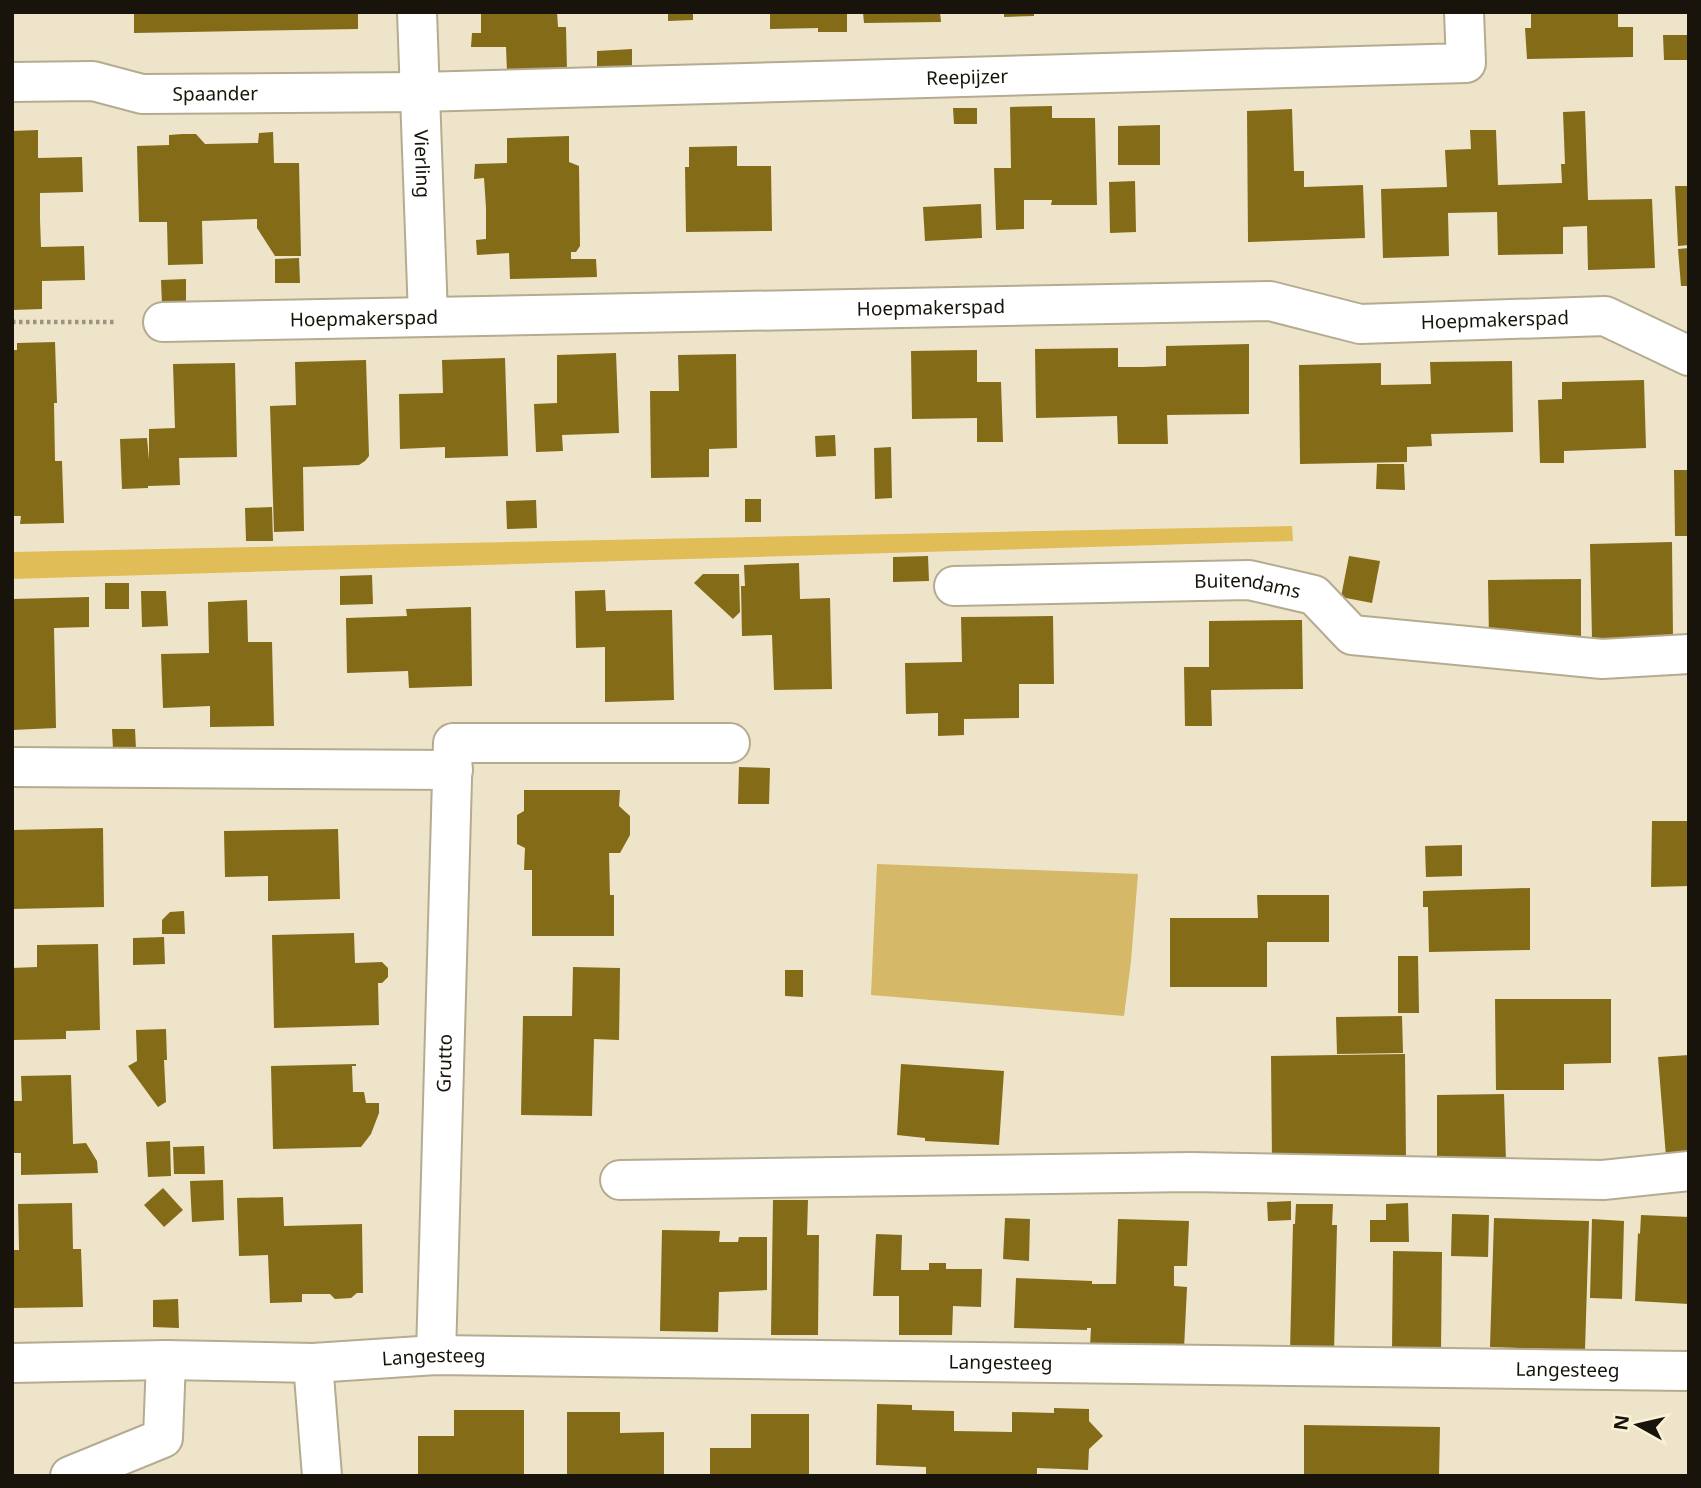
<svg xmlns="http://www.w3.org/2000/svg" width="1701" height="1488" font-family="'Noto Sans',sans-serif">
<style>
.green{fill:#d5b868}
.water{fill:#e0bd57}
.building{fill:#846b17}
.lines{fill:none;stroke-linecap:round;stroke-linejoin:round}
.minor-casing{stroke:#b4ab91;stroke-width:42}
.path{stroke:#9c9480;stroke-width:4.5;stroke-dasharray:3.5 3.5;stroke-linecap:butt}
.minor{stroke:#fff;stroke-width:38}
.labels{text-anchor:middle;stroke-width:7;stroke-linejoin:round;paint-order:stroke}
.street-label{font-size:19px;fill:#18140b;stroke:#fbf1d6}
</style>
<rect width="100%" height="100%" fill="#eee4c9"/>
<polygon class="green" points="877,864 1138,874 1131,961 1124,1016 871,995"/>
<polygon class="water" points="1292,526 1293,541 12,579 12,552"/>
<g class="building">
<polygon points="134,12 358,12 358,29 134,33"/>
<polygon points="481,12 557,12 558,27 566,27 567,71 507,72 506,47 471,47 472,33 481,33"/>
<polygon points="668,12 693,12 693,20 668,21"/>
<polygon points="770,12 847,12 847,32 818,32 818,28 770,29"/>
<polygon points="863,12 940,12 941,22 864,23"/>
<polygon points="1004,12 1034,12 1034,16 1004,17"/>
<polygon points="1531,12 1618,12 1618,27 1633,27 1633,57 1527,59 1525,28 1531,28"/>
<polygon points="1663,35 1689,35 1689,60 1664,60"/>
<polygon points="632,49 632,69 597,70 597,51"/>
<polygon points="1052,106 1052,118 1095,118 1097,205 1051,205 1052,200 1024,200 1024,229 996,230 994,168 1011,168 1010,107"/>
<polygon points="953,108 977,108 977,124 954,124"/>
<polygon points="1292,109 1294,171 1304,171 1304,187 1363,185 1365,238 1248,242 1247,111"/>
<polygon points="1585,111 1588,200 1652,199 1655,268 1588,270 1587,226 1563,227 1563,254 1498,255 1497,212 1448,213 1449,256 1383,258 1381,189 1447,187 1445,150 1471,149 1470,130 1496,130 1498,185 1562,183 1561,164 1565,164 1563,112"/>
<polygon points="1160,125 1160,165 1118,165 1118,126"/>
<polygon points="38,130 38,158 82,157 83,192 40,193 40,220 41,247 84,246 85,280 42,281 42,309 12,310 12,131"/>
<polygon points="273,132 274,163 299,163 301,256 275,256 257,228 257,219 202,221 203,264 168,265 167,222 139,222 137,146 169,145 169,135 183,134 196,134 205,144 258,143 259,133"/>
<polygon points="569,136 569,162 579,166 580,246 576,252 571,252 571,259 596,259 597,277 510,279 509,253 477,255 476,240 486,239 486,208 484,178 474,179 475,164 507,163 507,138"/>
<polygon points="737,146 737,166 771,166 772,231 686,232 685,167 689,167 689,147"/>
<polygon points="1135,181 1136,232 1110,233 1109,182"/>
<polygon points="1675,186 1689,186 1689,245 1678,246"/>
<polygon points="981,204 982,238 925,241 923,207"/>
<polygon points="1689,248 1689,286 1681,286 1678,249"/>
<polygon points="299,258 300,283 275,283 275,259"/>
<polygon points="186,279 186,303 162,305 161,280"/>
<polygon points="55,342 57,403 54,403 55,461 62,461 64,523 20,524 21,516 12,516 12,350 17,350 17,343"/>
<polygon points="1249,344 1249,414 1167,415 1168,444 1118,444 1117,416 1036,418 1035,349 1118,348 1118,367 1143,367 1166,366 1166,346"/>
<polygon points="977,350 977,382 1001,382 1003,442 977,442 977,418 912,419 911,351"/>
<polygon points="616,353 619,433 562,435 563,451 536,452 534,404 557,403 557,355"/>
<polygon points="736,354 737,448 709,449 709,477 651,478 650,391 679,391 678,355"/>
<polygon points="505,358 508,456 445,458 445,447 400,449 399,394 443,393 442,360"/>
<polygon points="366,360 369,456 365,461 359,465 303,467 304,531 274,532 270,406 296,405 295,362"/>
<polygon points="1512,361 1513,432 1431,434 1432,446 1407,447 1407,462 1300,464 1299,365 1381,363 1381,385 1431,384 1430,362"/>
<polygon points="235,363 237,457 179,458 180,485 148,486 148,488 122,489 120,439 147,438 149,460 149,429 175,428 173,364"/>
<polygon points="1644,380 1646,448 1564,451 1564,463 1540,463 1538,400 1562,399 1562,382"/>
<polygon points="835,435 836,456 816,457 815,436"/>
<polygon points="891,447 892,498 875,499 874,448"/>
<polygon points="1377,464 1404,464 1405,490 1376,489"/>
<polygon points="1674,470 1689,470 1689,536 1675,536"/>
<rect x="745" y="499" width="16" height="23"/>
<polygon points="536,500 537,528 507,529 506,501"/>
<polygon points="272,507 273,541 246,541 245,508"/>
<polygon points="1672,542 1673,638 1592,639 1590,544"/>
<polygon points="928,556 929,581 893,582 893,557"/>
<polygon points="1349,556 1380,561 1372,603 1341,597"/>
<polygon points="799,563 800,599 830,598 832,689 774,690 772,635 742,636 741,586 745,586 744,565"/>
<polygon points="703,574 739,574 740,612 733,619 694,583"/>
<polygon points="372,575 373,604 340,605 340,576"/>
<polygon points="1581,579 1581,638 1489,639 1488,580"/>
<rect x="105" y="583" width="24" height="26"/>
<polygon points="605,590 606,611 672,610 674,700 605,702 605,647 576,648 575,591"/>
<polygon points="141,591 166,591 168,626 142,627"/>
<polygon points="89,597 89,627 54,628 56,728 12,730 12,599"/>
<polygon points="247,600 248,642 272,642 274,726 210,727 210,706 163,708 161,654 209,653 208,602"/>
<polygon points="471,607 472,686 409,688 408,671 347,673 346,618 407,616 406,609"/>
<polygon points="1053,616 1054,684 1019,684 1019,718 964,719 964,735 938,736 938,713 906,714 905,663 962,662 961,617"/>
<polygon points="1302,620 1303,689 1211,690 1212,726 1185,726 1184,667 1209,667 1209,621"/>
<polygon points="112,729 135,729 136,749 113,749"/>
<polygon points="739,767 770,768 769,804 738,804"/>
<polygon points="524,790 620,790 619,806 630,816 630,835 620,853 609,853 610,895 614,895 614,936 532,936 532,870 524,870 525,848 517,844 517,815 524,811"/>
<polygon points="1652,821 1689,821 1689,886 1651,887"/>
<polygon points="103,828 104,907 12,909 12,830"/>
<polygon points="338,829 340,899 268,901 268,876 225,877 224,831"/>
<polygon points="1462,845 1462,876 1426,877 1425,846"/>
<polygon points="1530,888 1530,950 1429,952 1428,907 1423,907 1423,891"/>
<polygon points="1257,895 1329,895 1329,942 1267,942 1267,987 1170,987 1170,918 1258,918"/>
<polygon points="184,911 185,934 162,934 162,920 170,912"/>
<polygon points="354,933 355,963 382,962 388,968 388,977 382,983 378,983 379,1025 274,1028 272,935"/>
<polygon points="164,937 165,964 133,965 133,938"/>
<polygon points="98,944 100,1030 66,1031 66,1039 12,1040 12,968 37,967 37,945"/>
<polygon points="1398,956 1418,956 1419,1013 1398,1013"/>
<polygon points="573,967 620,968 619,1040 594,1039 592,1116 521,1115 523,1016 572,1016"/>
<polygon points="785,970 803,970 803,997 785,996"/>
<polygon points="1495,999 1611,999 1611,1063 1564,1064 1564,1090 1496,1090"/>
<polygon points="1402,1016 1403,1053 1337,1054 1336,1017"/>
<polygon points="166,1029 167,1060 164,1060 166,1102 158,1107 128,1066 137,1061 136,1030"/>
<polygon points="1405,1054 1406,1159 1272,1161 1271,1056"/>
<polygon points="1689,1055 1689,1155 1666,1157 1658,1057"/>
<polygon points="356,1064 356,1066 352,1066 353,1092 364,1092 366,1103 379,1103 379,1113 371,1134 361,1147 273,1149 271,1066"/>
<polygon points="901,1064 1004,1071 999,1145 925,1141 925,1138 897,1135"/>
<polygon points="71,1075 73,1144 86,1143 97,1161 98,1173 21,1175 21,1153 12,1153 12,1101 22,1101 21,1076"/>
<polygon points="1504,1094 1506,1162 1437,1163 1437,1095"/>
<polygon points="170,1141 171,1176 148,1177 146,1142"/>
<polygon points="204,1146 205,1174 174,1174 173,1147"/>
<polygon points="223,1180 224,1220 192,1222 190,1181"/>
<polygon points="163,1188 183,1210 164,1227 144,1205"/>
<polygon points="283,1197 284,1226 362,1224 363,1293 357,1293 351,1298 335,1299 330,1294 302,1294 302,1302 270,1303 268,1255 239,1256 237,1198"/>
<polygon points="773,1200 808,1200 807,1235 819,1235 818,1335 771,1335"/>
<polygon points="1291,1201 1291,1220 1268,1221 1267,1202"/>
<polygon points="72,1203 73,1249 81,1249 83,1307 12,1308 12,1250 19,1250 18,1204"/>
<polygon points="1408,1203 1409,1242 1370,1242 1370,1220 1386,1220 1386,1204"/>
<polygon points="1296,1204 1333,1204 1332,1225 1337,1225 1334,1353 1290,1352 1293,1224 1295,1224"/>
<polygon points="1452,1214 1489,1215 1488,1257 1451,1256"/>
<polygon points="1641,1215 1689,1217 1689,1304 1635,1301 1638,1233 1640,1234"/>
<polygon points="1005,1218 1030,1219 1029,1261 1003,1259"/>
<polygon points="1494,1218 1589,1221 1585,1350 1490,1347"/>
<polygon points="1118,1219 1189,1221 1187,1266 1174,1266 1174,1286 1187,1287 1184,1349 1090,1346 1091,1328 1087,1328 1087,1330 1014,1328 1016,1278 1092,1281 1092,1284 1116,1284"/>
<polygon points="1592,1219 1624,1221 1622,1299 1590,1298"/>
<polygon points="662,1230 720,1231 719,1242 738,1242 739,1237 767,1237 767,1290 719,1292 718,1332 660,1331"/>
<polygon points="876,1234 902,1235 901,1270 929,1270 929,1263 946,1263 946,1269 982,1269 981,1307 953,1306 952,1335 899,1335 899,1296 873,1296"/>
<polygon points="1393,1251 1442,1252 1441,1353 1392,1352"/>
<polygon points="178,1299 179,1328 153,1327 153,1300"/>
<polygon points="877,1404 912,1405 912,1410 954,1411 954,1431 1012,1432 1012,1412 1054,1413 1054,1408 1089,1409 1089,1421 1103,1436 1089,1449 1088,1470 1037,1468 1037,1476 950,1476 950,1474 926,1474 926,1467 876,1465"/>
<polygon points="454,1410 524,1410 524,1476 418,1476 418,1436 454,1436"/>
<polygon points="567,1412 620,1412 620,1433 664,1432 664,1476 567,1476"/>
<polygon points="751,1414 809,1414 809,1476 710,1476 710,1448 751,1448"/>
<polygon points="1304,1425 1440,1427 1439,1476 1304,1476"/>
</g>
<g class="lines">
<defs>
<g id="minor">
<path id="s1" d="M417,12L428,316"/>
<path id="s2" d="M12,82L93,81L142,94L419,92L1466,63L1464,12"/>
<path id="s3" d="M163,322L1270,301L1360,324L1605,316L1689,356"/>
<path id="s4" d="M954,586L1249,580L1314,595L1352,635L1602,659L1689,654"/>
<polyline points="12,767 453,770"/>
<polyline points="620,1180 1191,1172 1603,1180 1689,1171"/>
<path id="s5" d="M436,1355L453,743H730"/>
<path id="s6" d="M12,1363L166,1360L313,1363L436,1355L1689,1371"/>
<polyline points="313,1363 322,1476"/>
<polyline points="70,1476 163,1438 166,1360"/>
</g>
</defs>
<use href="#minor" class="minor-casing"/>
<polyline class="path" points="12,322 116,322"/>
<use href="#minor" class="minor"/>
</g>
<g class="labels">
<g class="street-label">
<text dy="7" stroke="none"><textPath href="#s2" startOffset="957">Reepijzer</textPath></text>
<text dy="7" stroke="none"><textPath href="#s2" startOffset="205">Spaander</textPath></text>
<text dy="7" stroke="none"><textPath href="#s1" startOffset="152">Vierling</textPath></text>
<text dy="7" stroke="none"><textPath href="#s3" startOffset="768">Hoepmakerspad</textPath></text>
<text dy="7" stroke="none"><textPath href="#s3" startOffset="201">Hoepmakerspad</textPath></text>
<text dy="7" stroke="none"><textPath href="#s3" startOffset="1335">Hoepmakerspad</textPath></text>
<text dy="7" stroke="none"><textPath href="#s4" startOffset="294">Buitendams</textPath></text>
<text dy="7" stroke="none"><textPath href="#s5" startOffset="292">Grutto</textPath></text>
<text dy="7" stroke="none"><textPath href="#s6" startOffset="422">Langesteeg</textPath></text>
<text dy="7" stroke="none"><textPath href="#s6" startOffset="989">Langesteeg</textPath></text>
<text dy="7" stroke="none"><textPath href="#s6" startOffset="1556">Langesteeg</textPath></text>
</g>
</g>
<rect width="1701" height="1488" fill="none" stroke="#18140b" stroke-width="28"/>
<g transform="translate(1638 1425) rotate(278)" stroke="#fbf1d6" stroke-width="5" paint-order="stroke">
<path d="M0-5L12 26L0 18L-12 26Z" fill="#18140b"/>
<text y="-10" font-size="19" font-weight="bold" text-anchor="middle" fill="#18140b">N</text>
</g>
</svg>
